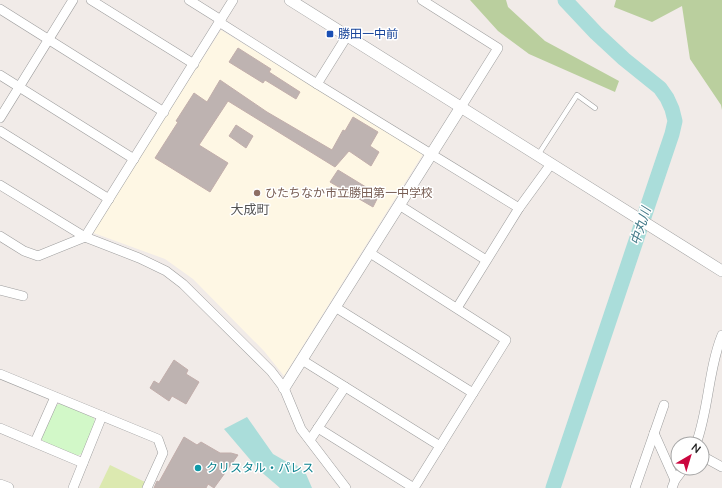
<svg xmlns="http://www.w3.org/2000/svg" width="722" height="488" font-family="'Nunito Sans','Noto Sans JP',sans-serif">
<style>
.education{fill:#fef7e4}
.grass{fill:#dce9b0}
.forest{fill:#bacf9e}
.park{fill:#d2f8c8}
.water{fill:#aaddda}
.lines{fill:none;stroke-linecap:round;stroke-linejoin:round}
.river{stroke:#aaddda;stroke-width:15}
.building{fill:#beb3b1;stroke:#c2aeab}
.service-casing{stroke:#9e9e9e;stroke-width:5.5}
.minor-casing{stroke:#9e9e9e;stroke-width:10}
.tertiary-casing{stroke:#9e9e9e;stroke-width:12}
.service{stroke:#fff;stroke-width:4.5}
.minor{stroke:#fff;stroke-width:9}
.tertiary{stroke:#fff;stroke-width:11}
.transit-dot{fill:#1a4fb4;stroke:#fff;stroke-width:1.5}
.education-dot{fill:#8d6e63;stroke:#fff;stroke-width:1.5}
.culture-dot{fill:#0f9aa8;stroke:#fff;stroke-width:1.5}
.labels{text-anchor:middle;stroke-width:3;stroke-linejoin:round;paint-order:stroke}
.transit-label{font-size:12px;fill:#164399;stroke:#fff;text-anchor:start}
.education-label{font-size:12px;fill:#785e54;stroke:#fff;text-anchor:start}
.culture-label{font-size:12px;fill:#0d838f;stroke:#fff;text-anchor:start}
.neighbourhood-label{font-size:13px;fill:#545454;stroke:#fff}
.water-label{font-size:13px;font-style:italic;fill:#407887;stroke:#fff}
</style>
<rect width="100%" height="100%" fill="#f1ebe8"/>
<polygon class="education" points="221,30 423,154 284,376 264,351 193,279 165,259 91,232"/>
<polygon class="grass" points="110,465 145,482 142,488 99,488"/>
<g class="forest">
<polygon points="470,0 506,0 508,7 545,41 619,81 615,92 529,54 498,31"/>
<polygon points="616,0 722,0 722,110 721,105 690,59 682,6 652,22 614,7"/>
</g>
<polygon class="park" points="61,403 94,418 95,423 83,453 77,456 44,442 41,438 55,406"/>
<polygon class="water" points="247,417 273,454 287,462 296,465 306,474 312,488 280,488 259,470 224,429"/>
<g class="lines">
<polyline class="river" points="553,488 646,211 672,134 675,121 672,109 667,98 660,88 624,59 596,33 565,0"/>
</g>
<g class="building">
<polygon points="238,48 271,69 269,72 300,92 296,99 265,80 263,83 229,62"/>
<polygon points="220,80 267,112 332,150 343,130 345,131 353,117 378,132 370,146 379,152 371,166 349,151 335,167 228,101 199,145 228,163 210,192 155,158 178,122 176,121 194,93 207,102"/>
<polygon points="236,125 253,136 246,148 229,136"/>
<polygon points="338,170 379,195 373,207 330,182"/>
<polygon points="174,360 188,370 186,374 199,382 186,404 172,396 169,401 150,388 154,381 159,384"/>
<polygon points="184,437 197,445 201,442 220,453 231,453 238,455 214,488 208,484 206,488 154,488 157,481 159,482"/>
</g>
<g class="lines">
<defs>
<polyline id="service" points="538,155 577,95 595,108"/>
<g id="minor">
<polyline points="91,0 194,64"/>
<polyline points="189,0 221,20"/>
<polyline points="422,0 498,48 461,107"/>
<polyline points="0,9 164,112"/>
<polyline points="219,22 317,84 519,208"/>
<polyline points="0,75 134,159"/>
<polyline points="317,84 347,36"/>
<polyline points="0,118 73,0"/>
<polyline points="0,131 109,199"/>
<polyline points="0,185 85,237 139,258 166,271 183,284 271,371 284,388 301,429 346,488"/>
<polyline points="399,205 486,260"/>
<polyline points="0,236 24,251 38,256 85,237 233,0"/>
<polyline points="370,253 506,340 414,488"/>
<polyline points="0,290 23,296"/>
<polyline points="335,307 473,393"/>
<polyline points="457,308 519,208 551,164"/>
<polyline points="302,360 440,446"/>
<polyline points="0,374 158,439 163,453 147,488"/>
<polyline points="0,428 83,463"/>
<polyline points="318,428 414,488"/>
<polyline points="654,433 675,480"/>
<polyline points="310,440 345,387"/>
<polyline points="35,442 55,397"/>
<path d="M696,444C709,409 708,370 722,335"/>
<polyline points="702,456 722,467"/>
<polyline points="73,488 102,416"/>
<polyline points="635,488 664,405"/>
<polyline points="672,488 675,480 684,468"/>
</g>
<g id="tertiary">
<polyline points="290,0 722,271"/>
<polyline points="284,388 461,107"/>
<polyline points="0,485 8,488"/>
</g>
</defs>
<use href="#service" class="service-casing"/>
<use href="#minor" class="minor-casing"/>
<use href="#tertiary" class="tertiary-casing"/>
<use href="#service" class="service"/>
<use href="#minor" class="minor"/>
<use href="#tertiary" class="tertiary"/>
</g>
<rect class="transit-dot" x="326" y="30" width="8" height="8" rx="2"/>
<circle class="education-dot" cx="257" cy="193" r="4"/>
<circle class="culture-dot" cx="198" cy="468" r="4"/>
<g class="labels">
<g class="transit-label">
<text x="338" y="38">勝田一中前</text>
</g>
<g class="education-label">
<text x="265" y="197">ひたちなか市立勝田第一中学校</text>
</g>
<g class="culture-label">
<text x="206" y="472">クリスタル・パレス</text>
</g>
<g class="neighbourhood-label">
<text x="250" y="214">大成町</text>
</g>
<g class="water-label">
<text transform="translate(640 226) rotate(-72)" y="5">中丸川</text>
</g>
</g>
<g transform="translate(690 456) rotate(38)"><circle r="19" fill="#ffffff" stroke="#a6a6a6"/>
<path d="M0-3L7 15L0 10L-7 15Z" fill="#cb073f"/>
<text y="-6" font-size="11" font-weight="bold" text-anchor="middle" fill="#212121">N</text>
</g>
</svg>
